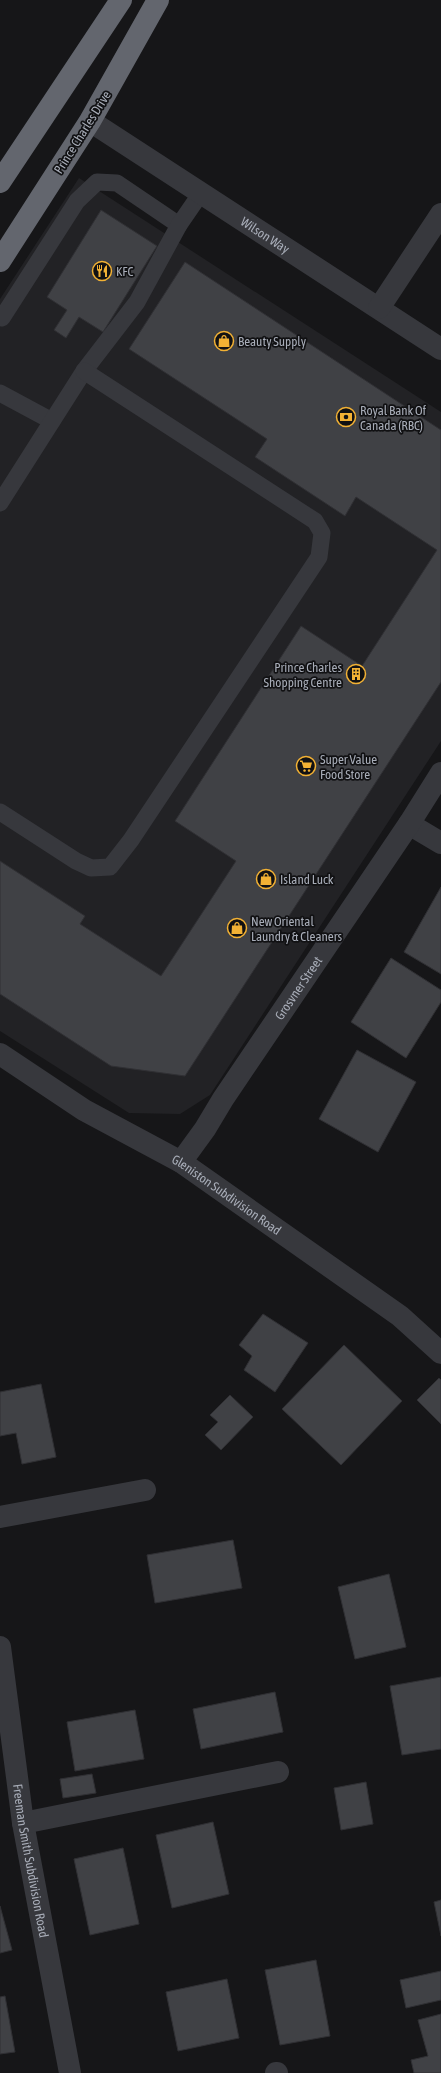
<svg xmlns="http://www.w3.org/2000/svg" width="441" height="2073" font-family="'Asap Condensed',sans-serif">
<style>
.built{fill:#222225}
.building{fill:#404145;stroke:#303034}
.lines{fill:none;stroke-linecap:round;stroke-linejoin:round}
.lane{stroke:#37383d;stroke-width:17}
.street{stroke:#37383d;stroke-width:22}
.highway{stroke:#63666e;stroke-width:22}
.labels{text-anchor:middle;stroke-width:3.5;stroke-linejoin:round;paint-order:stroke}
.street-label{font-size:13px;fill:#a8adb8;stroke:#111113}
.poi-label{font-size:13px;fill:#a8adb8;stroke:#111113;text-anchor:start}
</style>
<rect width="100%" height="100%" fill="#161618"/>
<polygon class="built" points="79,178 441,412 441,741 210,1095 180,1114 129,1113 0,1031 0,299"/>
<g class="building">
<polygon points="101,210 157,246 103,332 79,317 66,338 54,330 67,310 47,297"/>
<polygon points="185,262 441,430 441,682 185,1076 111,1066 0,994 0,861 85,916 80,924 161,976 236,861 175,821 301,626 362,666 437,550 356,497 345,516 255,457 267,439 129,349"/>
<polygon points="441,887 441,974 404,952"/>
<polygon points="391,958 441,990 441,1002 406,1058 351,1022"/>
<polygon points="357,1050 416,1082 378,1152 319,1119"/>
<polygon points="263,1314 308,1343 275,1392 244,1370 252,1356 239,1345"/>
<polygon points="344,1345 402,1401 341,1465 282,1409"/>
<polygon points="439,1378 441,1380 441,1424 417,1400"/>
<polygon points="41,1384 56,1457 22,1464 16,1433 0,1436 0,1392"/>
<polygon points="230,1395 253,1417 221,1450 205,1435 218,1422 210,1415"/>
<polygon points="233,1540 242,1588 155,1603 147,1555"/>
<polygon points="389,1574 406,1647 355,1659 338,1587"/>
<polygon points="441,1677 441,1749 402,1755 390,1686"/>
<polygon points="275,1692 283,1732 201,1749 193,1709"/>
<polygon points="135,1710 144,1759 75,1771 67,1722"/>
<polygon points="92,1774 96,1793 63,1798 60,1779"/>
<polygon points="366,1782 373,1824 341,1830 334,1788"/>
<polygon points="213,1822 229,1894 172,1908 156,1835"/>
<polygon points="123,1848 139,1924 90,1935 74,1859"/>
<polygon points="441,1900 441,1936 434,1902"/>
<polygon points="0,1906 12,1950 0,1953"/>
<polygon points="316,1960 330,2036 280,2045 265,1970"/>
<polygon points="441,1971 441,2000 406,2008 400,1980"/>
<polygon points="227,1979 239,2038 178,2051 166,1992"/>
<polygon points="5,1996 15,2052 0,2054 0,1997"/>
<polygon points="441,2014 441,2073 414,2073 411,2060 428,2056 418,2020"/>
</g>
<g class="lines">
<g class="lane">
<polyline points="2,318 77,201 97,182 117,183 179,225"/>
<polyline points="0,393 52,421"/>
<polyline points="0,503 84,371 137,302 179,225 201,193"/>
<polyline points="0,812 76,861 91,868 110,867 131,840 319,557 322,533 315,521 84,371"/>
</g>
<g class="street">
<path id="s1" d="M90,121L441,349"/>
<polyline points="379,308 441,214"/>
<polyline points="409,824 441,843"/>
<path id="s2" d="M0,1054L84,1110L181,1162L400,1316L441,1353"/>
<path id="s3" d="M181,1162L205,1129L223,1099L409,824L441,773"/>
<polyline points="0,1517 145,1490"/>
<path id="s4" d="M0,1647L23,1823L70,2073"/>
<polyline points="23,1823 278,1772"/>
<polyline points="276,2073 277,2073"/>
</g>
<g class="highway">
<polyline points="0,182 121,0"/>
<polyline points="0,261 90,121 158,0"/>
</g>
</g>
<defs>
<symbol id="restaurant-ring" viewBox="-11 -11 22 22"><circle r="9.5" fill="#111113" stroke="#f2b134" stroke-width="1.5"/><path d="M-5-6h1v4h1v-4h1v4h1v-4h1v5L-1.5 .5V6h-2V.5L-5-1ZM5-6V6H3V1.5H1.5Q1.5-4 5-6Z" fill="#f2b134"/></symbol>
<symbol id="shop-ring" viewBox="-11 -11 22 22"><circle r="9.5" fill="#111113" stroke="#f2b134" stroke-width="1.5"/><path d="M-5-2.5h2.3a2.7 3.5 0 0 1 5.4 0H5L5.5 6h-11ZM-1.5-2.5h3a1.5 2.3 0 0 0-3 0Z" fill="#f2b134"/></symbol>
<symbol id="bank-ring" viewBox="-11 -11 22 22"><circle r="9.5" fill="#111113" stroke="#f2b134" stroke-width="1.5"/><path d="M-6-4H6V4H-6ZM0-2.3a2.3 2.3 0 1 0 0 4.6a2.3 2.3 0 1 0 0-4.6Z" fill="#f2b134"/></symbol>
<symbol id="building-ring" viewBox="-11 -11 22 22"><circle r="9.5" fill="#111113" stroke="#f2b134" stroke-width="1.5"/><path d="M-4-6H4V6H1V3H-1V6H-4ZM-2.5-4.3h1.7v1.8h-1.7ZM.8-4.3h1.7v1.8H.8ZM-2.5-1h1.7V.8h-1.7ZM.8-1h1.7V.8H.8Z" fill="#f2b134"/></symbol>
<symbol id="supermarket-ring" viewBox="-11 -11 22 22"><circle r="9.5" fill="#111113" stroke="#f2b134" stroke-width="1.5"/><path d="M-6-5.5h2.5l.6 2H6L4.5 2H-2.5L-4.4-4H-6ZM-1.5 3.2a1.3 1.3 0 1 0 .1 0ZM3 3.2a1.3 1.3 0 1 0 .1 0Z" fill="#f2b134"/></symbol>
</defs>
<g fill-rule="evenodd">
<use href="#restaurant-ring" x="91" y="260" width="22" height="22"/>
<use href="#shop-ring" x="213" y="330" width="22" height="22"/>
<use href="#bank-ring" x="335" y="406" width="22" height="22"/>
<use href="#building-ring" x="345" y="663" width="22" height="22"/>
<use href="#supermarket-ring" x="295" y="755" width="22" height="22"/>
<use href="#shop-ring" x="255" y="868" width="22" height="22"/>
<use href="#shop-ring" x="226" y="917" width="22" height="22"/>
</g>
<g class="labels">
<g class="street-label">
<text transform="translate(82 132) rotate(-58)" y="5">Prince Charles Drive</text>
<text dy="5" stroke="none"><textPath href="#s1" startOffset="209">Wilson Way</textPath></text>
<text dy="5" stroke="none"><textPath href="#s3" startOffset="210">Grosvner Street</textPath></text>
<text dy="5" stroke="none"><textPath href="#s2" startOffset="267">Gleniston Subdivision Road</textPath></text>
<text dy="5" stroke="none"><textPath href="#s4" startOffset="216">Freeman Smith Subdivision Road</textPath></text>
</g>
<g class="poi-label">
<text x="116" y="276">KFC</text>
<text x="238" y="346">Beauty Supply</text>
<text x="360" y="415">Royal Bank Of<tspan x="360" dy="15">Canada (RBC)</tspan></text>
<text x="342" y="672" text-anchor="end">Prince Charles<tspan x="342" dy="15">Shopping Centre</tspan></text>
<text x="320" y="764">Super Value<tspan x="320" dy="15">Food Store</tspan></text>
<text x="280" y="884">Island Luck</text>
<text x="251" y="926">New Oriental<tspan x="251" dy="15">Laundry &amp; Cleaners</tspan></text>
</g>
</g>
</svg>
